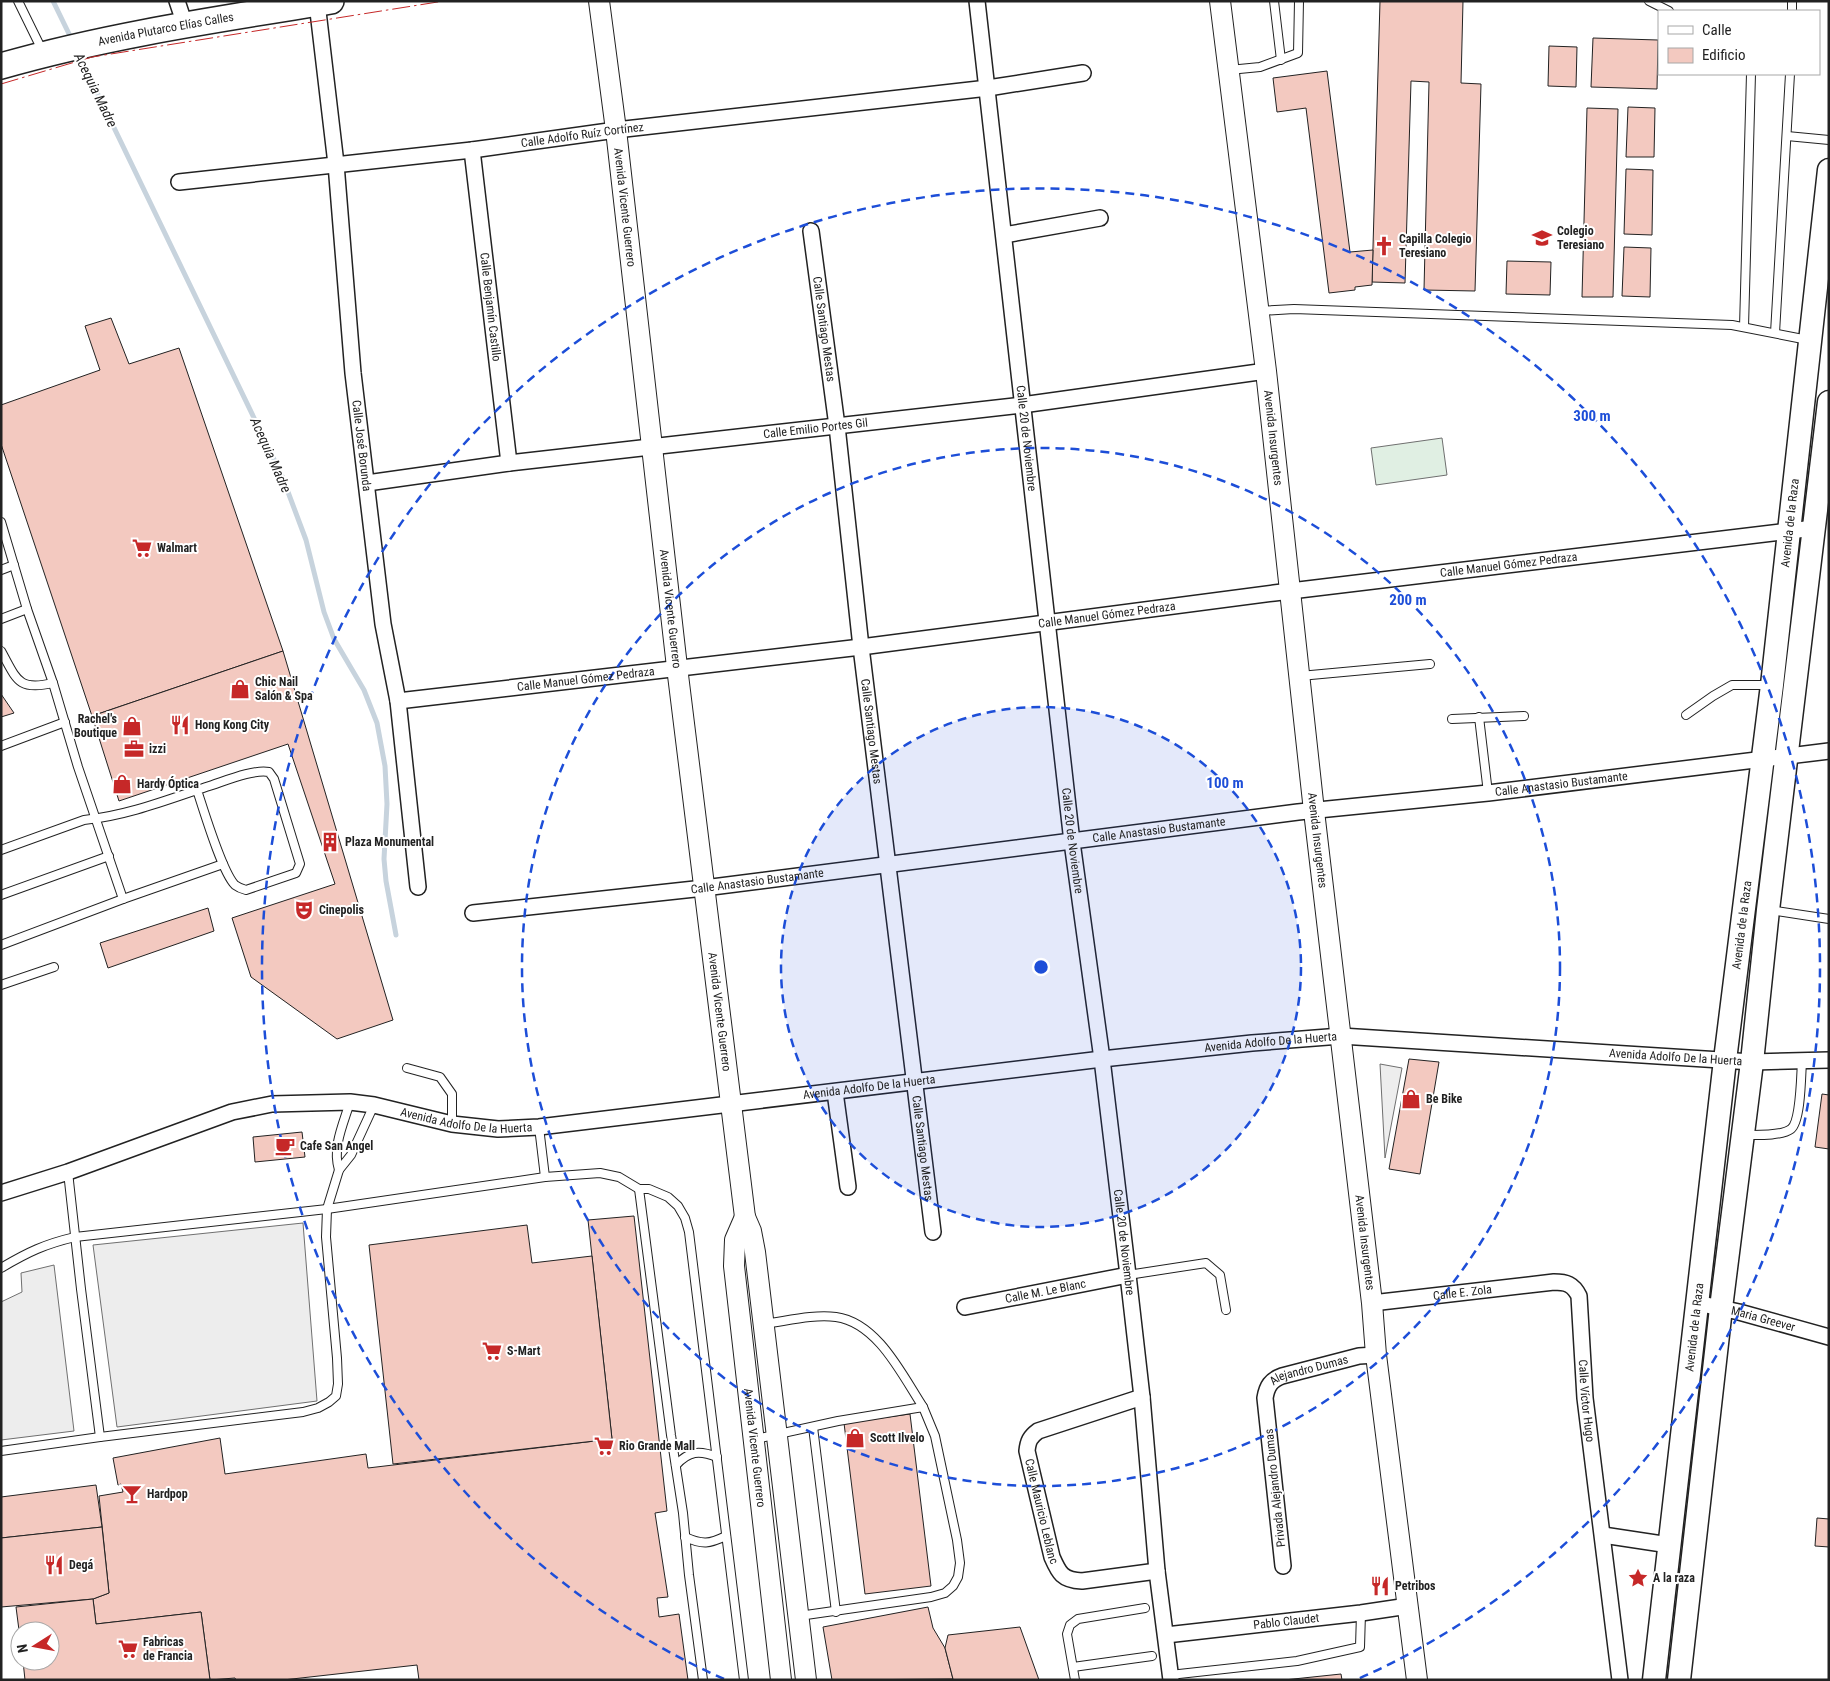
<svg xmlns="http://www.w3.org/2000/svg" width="1830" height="1681" font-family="'Roboto Condensed',sans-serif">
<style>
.green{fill:#e0efe3;stroke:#6f6f6f}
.parking{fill:#ededed;stroke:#6f6f6f}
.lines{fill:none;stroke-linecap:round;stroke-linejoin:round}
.stream{stroke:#c7d3dd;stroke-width:5}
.building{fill:#f3c9c0;stroke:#222}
.service-casing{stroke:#222;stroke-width:10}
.minor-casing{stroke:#222;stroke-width:18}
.tertiary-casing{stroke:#222;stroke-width:22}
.secondary-casing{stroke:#222;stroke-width:25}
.primary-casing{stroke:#222;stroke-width:28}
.service{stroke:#fff;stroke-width:8}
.minor{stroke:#fff;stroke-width:15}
.tertiary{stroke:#fff;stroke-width:20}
.secondary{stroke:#fff;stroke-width:22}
.primary{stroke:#fff;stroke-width:25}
.power{stroke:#c62828;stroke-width:1;stroke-dasharray:18 4 2.5 4;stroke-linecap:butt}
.ring{fill:none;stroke:#1d4ed8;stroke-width:2.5;stroke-dasharray:9 6}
.labels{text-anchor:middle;stroke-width:4;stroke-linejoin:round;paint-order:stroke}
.street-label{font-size:12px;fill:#222;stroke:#fff}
.poi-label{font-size:12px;font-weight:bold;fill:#222;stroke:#fff;text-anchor:start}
.water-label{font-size:14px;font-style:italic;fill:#222;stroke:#fff}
.centre{fill:#1d4ed8;stroke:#fff;stroke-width:2.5}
.ring-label{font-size:15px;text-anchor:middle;font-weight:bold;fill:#1d4ed8;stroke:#fff;stroke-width:4;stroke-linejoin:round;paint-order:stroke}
</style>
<rect width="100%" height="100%" fill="#fff"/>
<polygon class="green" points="1442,438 1447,475 1376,485 1371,448"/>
<g class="parking">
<polygon points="1380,1064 1402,1068 1385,1158"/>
<polygon points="303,1223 317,1401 117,1427 93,1245"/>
<polygon points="54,1265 74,1431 1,1440 1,1302 22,1292 21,1273"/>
</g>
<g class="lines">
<g class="stream">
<polyline points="53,1 72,40"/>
<polyline points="78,53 282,476 306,540 324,612 334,639 364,690 377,723 385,766 387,804 384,859 386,881 396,935"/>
</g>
</g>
<g class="building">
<polygon points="1380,1 1463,1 1461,83 1481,84 1475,291 1424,290 1429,82 1411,81 1405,283 1372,282"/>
<polygon points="1593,38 1658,40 1657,89 1591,87"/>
<polygon points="1549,46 1577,47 1576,87 1548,86"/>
<polygon points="1327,71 1350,252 1373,250 1372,285 1355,287 1355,290 1329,293 1306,108 1277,112 1273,78"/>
<polygon points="1628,107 1655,108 1654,157 1626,157"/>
<polygon points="1587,108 1618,109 1613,297 1582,297"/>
<polygon points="1626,169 1653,170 1652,235 1624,234"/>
<polygon points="1624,247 1651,248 1650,297 1622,296"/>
<polygon points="1507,261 1551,262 1550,295 1506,294"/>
<polygon points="111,318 129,364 179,348 283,651 92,716 1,444 1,405 100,370 85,326"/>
<polygon points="283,651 393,1020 337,1039 251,977 232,918 335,884 288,744 119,801 92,716"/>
<polygon points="1,694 14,713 1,717"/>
<polygon points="208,908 214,931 108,968 100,943"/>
<polygon points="1409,1059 1439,1062 1420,1174 1389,1169"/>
<polygon points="1822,1094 1829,1095 1829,1149 1815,1147"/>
<polygon points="302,1132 305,1157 255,1162 253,1137"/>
<polygon points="634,1216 667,1511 655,1513 668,1597 657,1598 659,1617 679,1614 688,1680 419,1680 417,1665 283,1680 236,1680 235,1678 210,1680 201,1612 96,1624 93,1599 109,1593 99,1496 123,1492 121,1484 118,1485 113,1458 220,1438 225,1474 366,1454 368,1468 612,1439 588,1220"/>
<polygon points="527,1225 532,1263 592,1256 612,1439 393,1464 369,1245"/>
<polygon points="910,1414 931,1586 865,1594 844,1423"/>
<polygon points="96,1485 102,1527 1,1538 1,1497"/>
<polygon points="1817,1518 1829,1519 1829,1547 1815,1546"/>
<polygon points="102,1527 109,1593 93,1599 1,1607 1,1538"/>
<polygon points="93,1599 96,1624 201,1612 210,1680 25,1680 23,1661 50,1661 50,1631 20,1631 20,1638 16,1607"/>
<polygon points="928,1607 933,1628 945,1648 953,1679 832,1680 823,1627"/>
<polygon points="1020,1627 1039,1680 951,1680 953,1679 945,1648 948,1635"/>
<polygon points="1341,1674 1342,1680 1284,1680"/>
</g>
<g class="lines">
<defs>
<g id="service">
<polyline points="18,1 43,52"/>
<polyline points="1274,1 1281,60"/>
<polyline points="1649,1 1669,11"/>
<polyline points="1792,1 1792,11"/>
<polyline points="1229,70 1260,67 1298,53 1299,1"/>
<polyline points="1787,136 1829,140"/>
<polyline points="1259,311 1294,309 1732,325 1808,340"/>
<polyline points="1744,327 1751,74"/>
<polyline points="1775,333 1790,74"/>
<polyline points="1,522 27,609 53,683 78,767 123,899"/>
<polyline points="1,570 14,565"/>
<polyline points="1,619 27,609"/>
<path d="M1,651C17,680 18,691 53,683"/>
<polyline points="1300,676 1430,664"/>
<polyline points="1686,715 1713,696 1732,685 1770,685"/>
<polyline points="1479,717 1488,793"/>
<polyline points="1452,719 1524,716"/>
<polyline points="1,746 65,722"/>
<path d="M1,850L84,820C126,816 167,800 206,787C223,782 252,769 269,772L274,779L300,864L296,873L246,890C242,889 239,888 235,885C222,872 204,811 197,790"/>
<polyline points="1,895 109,856"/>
<polyline points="1770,910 1829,919"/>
<polyline points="1,945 123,899 223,864"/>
<polyline points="1,985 54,967"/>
<polyline points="407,1068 440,1077 452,1094 452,1124"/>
<polyline points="539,1127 545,1177"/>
<path d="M1745,1135C1757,1135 1782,1136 1791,1129C1801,1121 1801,1075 1802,1061"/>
<path d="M339,1170C332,1147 343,1125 350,1102"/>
<polyline points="68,1172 81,1289 100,1437"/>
<polyline points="639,1189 671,1435 683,1513 689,1575 703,1680"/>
<path d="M1,1268C28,1252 45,1244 75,1237L327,1209L545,1177L600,1173L619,1177L639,1189H649L668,1197L678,1206L685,1218L689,1232L744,1680"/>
<polyline points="1128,1275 1206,1263 1220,1275 1226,1310"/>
<path d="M764,1324C787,1321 813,1314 836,1317C878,1323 902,1375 923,1407"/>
<polyline points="813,1427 836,1612"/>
<polyline points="756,1439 838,1421 923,1407 935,1436 957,1540 960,1563 958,1577 953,1586 945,1593 931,1597 799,1616"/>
<polyline points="1,1451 100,1437 303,1412 318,1408 329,1402 336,1396 338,1384 337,1358 326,1237 327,1209 339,1170 351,1155 374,1105"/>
<path d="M676,1465C689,1451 699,1450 717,1457"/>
<path d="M685,1537C703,1545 709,1544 726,1536"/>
<polyline points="1073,1667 1152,1656"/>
<polyline points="1170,1675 1297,1661 1360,1647 1361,1613"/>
<polyline points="1075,1680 1067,1634 1070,1625 1078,1619 1145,1608"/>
</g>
<g id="minor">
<polyline points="177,1 185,25"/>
<path id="s1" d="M977,1L1072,842L1102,1059L1128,1275L1142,1397L1157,1571L1171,1680"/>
<path id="s2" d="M317,3L336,164L353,373L383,624L398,701L418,887"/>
<path id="s3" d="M472,150L509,463"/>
<path id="s4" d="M179,182L472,150L616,130L988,88L1083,73"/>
<path id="s5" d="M811,231L837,426L861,647L933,1232"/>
<polyline points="1004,235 1100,218"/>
<path id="s6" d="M367,483L509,463L1022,405L1266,371"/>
<path id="s7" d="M398,701L861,647L1274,593L1814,528"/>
<path id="s8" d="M473,913L704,888L1298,812L1488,793L1829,751"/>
<polyline points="835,1092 848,1187"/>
<path id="s9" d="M1,1193L68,1172L232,1112L272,1104L350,1102L374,1105L452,1124L498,1129L539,1127L1102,1059L1252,1043L1341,1036L1752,1062L1829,1060"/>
<path id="s10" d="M1372,1303L1554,1282C1566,1282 1573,1284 1579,1296L1585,1398L1620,1680"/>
<path id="s11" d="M1697,1303L1739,1312L1829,1337"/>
<path id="s12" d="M965,1307L1128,1275"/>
<path id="s13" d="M1142,1397L1038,1431C1030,1437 1028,1441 1027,1451L1052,1557C1059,1573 1062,1580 1082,1581L1157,1571"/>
<polyline points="1603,1535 1669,1545"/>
<path id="s14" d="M1283,1566L1265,1398C1267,1386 1271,1380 1282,1376L1359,1356L1376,1355"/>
<path id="s15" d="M1166,1635L1361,1613L1408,1606"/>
</g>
<g id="tertiary">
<path id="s16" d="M599,1L616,130L677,667L745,1217L751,1231L755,1252L806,1680"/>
<path id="s17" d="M1220,1L1266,371L1314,811L1372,1303L1376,1355L1417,1680"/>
<path id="s18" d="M745,1217L735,1240L734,1266L781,1680"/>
</g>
<g id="secondary">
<path id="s19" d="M1654,1680L1725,1060L1772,685L1829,170"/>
<polyline points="1679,1680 1721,1308 1752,1062 1768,910 1829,402"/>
</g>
<g id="primary">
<path id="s20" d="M1,66C109,35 220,19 331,1"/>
</g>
</defs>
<use href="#service" class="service-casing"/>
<use href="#minor" class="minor-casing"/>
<use href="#tertiary" class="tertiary-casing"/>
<use href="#secondary" class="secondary-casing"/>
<use href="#primary" class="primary-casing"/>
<use href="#service" class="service"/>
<use href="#minor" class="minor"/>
<use href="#tertiary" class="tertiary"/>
<use href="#secondary" class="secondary"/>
<use href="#primary" class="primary"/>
<polyline class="power" points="1,84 92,57 444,1"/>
</g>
<circle cx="1041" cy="967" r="260" fill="#1d4ed8" fill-opacity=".12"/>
<g class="ring">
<circle cx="1041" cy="967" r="260"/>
<circle cx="1041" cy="967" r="519"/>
<path d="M724 1679A779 779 0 1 1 1358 1679"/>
</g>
<defs>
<symbol id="school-bare" viewBox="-9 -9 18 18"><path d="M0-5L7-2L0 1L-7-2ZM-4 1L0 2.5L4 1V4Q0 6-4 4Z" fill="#c62828" stroke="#fff" stroke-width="2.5" paint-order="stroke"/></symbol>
<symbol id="church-bare" viewBox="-9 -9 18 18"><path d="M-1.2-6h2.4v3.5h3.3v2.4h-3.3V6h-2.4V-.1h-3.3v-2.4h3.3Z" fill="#c62828" stroke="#fff" stroke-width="2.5" paint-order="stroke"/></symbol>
<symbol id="supermarket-bare" viewBox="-9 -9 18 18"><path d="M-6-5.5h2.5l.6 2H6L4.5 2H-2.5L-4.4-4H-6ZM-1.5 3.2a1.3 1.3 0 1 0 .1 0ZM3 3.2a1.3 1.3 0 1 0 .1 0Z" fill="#c62828" stroke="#fff" stroke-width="2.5" paint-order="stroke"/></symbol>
<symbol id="shop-bare" viewBox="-9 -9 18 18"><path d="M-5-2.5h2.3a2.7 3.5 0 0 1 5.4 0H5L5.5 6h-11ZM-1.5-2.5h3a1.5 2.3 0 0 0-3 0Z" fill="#c62828" stroke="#fff" stroke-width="2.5" paint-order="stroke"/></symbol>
<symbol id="restaurant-bare" viewBox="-9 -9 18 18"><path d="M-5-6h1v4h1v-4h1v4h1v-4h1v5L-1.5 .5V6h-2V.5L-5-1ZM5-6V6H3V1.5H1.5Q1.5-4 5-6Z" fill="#c62828" stroke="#fff" stroke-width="2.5" paint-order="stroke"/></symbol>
<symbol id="office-bare" viewBox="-9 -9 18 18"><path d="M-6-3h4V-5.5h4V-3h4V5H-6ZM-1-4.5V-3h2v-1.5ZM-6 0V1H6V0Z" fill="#c62828" stroke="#fff" stroke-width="2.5" paint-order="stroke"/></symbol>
<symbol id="building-bare" viewBox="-9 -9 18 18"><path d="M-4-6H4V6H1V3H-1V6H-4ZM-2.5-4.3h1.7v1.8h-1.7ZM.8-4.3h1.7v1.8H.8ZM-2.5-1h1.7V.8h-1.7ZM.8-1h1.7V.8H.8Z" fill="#c62828" stroke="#fff" stroke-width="2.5" paint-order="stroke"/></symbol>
<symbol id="theatre-bare" viewBox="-9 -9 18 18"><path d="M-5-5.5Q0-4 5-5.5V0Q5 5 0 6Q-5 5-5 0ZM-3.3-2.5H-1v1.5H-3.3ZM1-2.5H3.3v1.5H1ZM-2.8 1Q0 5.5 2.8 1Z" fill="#c62828" stroke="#fff" stroke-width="2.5" paint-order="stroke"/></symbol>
<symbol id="cafe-bare" viewBox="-9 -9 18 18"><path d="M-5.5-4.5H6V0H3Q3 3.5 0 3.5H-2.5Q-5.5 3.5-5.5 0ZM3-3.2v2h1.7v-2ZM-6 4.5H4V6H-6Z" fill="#c62828" stroke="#fff" stroke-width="2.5" paint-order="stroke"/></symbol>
<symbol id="bar-bare" viewBox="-9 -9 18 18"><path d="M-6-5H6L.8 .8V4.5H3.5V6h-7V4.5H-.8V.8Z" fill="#c62828" stroke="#fff" stroke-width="2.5" paint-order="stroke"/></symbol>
<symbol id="sight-bare" viewBox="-9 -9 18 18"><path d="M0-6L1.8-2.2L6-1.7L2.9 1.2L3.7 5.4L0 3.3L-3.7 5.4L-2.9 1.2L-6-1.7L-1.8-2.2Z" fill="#c62828" stroke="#fff" stroke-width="2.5" paint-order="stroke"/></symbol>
</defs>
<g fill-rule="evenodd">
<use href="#school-bare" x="1528" y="224" width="28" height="28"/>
<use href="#church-bare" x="1370" y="232" width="28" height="28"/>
<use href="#supermarket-bare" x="128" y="534" width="28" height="28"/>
<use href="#shop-bare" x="226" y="675" width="28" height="28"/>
<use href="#restaurant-bare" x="166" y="711" width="28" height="28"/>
<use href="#shop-bare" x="118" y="712" width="28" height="28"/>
<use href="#office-bare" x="120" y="735" width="28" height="28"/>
<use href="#shop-bare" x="108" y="770" width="28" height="28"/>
<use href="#building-bare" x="316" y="828" width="28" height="28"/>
<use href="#theatre-bare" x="290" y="896" width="28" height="28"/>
<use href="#shop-bare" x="1397" y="1085" width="28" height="28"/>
<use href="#cafe-bare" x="271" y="1132" width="28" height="28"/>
<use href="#supermarket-bare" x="478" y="1337" width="28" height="28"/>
<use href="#shop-bare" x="841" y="1424" width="28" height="28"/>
<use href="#supermarket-bare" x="590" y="1432" width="28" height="28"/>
<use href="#bar-bare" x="118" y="1480" width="28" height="28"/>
<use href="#restaurant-bare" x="40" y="1551" width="28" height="28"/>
<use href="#sight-bare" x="1624" y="1564" width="28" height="28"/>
<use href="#restaurant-bare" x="1366" y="1572" width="28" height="28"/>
<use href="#supermarket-bare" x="114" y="1635" width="28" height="28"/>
</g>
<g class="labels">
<g class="street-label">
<text dy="4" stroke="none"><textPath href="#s20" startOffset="169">Avenida Plutarco Elías Calles</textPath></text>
<text dy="4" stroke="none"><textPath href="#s4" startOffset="406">Calle Adolfo Ruíz Cortínez</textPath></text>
<text dy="4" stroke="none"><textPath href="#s16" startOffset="208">Avenida Vicente Guerrero</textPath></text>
<text dy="4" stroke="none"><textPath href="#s3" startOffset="158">Calle Benjamín Castillo</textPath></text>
<text dy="4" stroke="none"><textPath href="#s5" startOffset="99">Calle Santiago Mestas</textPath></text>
<text dy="4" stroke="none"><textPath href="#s6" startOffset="452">Calle Emilio Portes Gil</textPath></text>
<text dy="4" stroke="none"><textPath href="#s1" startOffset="440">Calle 20 de Noviembre</textPath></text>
<text dy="4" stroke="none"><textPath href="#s17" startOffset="440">Avenida Insurgentes</textPath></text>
<text dy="4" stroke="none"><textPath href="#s2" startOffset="445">Calle José Borunda</textPath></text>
<text dy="4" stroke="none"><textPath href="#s19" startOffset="1165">Avenida de la Raza</textPath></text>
<text dy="4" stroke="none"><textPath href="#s7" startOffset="1119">Calle Manuel Gómez Pedraza</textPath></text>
<text dy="4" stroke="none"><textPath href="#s16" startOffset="612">Avenida Vicente Guerrero</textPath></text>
<text dy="4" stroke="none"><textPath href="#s7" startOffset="714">Calle Manuel Gómez Pedraza</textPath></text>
<text dy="4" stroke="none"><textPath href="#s7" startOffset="189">Calle Manuel Gómez Pedraza</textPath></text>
<text dy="4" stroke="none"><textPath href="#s5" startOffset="504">Calle Santiago Mestas</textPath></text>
<text dy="4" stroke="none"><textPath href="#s8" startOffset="1096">Calle Anastasio Bustamante</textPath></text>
<text dy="4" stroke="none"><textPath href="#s8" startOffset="691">Calle Anastasio Bustamante</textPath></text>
<text dy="4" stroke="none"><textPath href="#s1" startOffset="845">Calle 20 de Noviembre</textPath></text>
<text dy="4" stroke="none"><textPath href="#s17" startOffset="845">Avenida Insurgentes</textPath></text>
<text dy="4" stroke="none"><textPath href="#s8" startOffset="286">Calle Anastasio Bustamante</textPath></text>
<text dy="4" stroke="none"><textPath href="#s19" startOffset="760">Avenida de la Raza</textPath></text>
<text dy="4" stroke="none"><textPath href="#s16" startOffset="1018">Avenida Vicente Guerrero</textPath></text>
<text dy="4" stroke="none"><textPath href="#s9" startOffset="1292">Avenida Adolfo De la Huerta</textPath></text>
<text dy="4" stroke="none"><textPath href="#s9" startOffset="1698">Avenida Adolfo De la Huerta</textPath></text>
<text dy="4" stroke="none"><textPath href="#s9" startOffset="888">Avenida Adolfo De la Huerta</textPath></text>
<text dy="4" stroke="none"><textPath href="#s9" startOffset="482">Avenida Adolfo De la Huerta</textPath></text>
<text dy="4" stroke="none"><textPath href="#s5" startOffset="924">Calle Santiago Mestas</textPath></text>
<text dy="4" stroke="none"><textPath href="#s1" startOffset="1250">Calle 20 de Noviembre</textPath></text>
<text dy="4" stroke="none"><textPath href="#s17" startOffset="1250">Avenida Insurgentes</textPath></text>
<text dy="4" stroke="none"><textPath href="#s12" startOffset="82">Calle M. Le Blanc</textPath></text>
<text dy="4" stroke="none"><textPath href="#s10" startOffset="91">Calle E. Zola</textPath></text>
<text dy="4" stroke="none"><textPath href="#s11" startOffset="68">Maria Greever</textPath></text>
<text dy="4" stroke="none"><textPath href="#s19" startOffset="355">Avenida de la Raza</textPath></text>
<text dy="4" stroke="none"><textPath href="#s14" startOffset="226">Alejandro Dumas</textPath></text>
<text dy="4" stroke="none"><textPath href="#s10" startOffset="319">Calle Víctor Hugo</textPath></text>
<text dy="4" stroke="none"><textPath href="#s18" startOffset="234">Avenida Vicente Guerrero</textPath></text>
<text transform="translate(1275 1488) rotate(-96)" y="4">Privada Alejandro Dumas</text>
<text dy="4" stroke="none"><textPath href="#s13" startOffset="195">Calle Mauricio Leblanc</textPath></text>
<text dy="4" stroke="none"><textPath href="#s15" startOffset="121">Pablo Claudet</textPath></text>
</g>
<g class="poi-label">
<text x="1557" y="235">Colegio<tspan x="1557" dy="14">Teresiano</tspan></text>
<text x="1399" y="243">Capilla Colegio<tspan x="1399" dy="14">Teresiano</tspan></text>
<text x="157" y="552">Walmart</text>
<text x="255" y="686">Chic Nail<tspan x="255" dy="14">Salón &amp; Spa</tspan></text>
<text x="117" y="723" text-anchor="end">Rachel's<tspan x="117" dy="14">Boutique</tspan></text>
<text x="195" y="729">Hong Kong City</text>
<text x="149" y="753">izzi</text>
<text x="137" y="788">Hardy Óptica</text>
<text x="345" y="846">Plaza Monumental</text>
<text x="319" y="914">Cinepolis</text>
<text x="1426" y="1103">Be Bike</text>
<text x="300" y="1150">Cafe San Angel</text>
<text x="507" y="1355">S-Mart</text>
<text x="870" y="1442">Scott Ilvelo</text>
<text x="619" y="1450">Rio Grande Mall</text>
<text x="147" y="1498">Hardpop</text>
<text x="69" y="1569">Degá</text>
<text x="1653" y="1582">A la raza</text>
<text x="1395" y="1590">Petribos</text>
<text x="143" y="1646">Fabricas<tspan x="143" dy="14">de Francia</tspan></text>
</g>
<g class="water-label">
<text transform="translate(96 90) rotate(64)" y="5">Acequia Madre</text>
<text transform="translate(271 455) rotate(66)" y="5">Acequia Madre</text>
</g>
</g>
<circle cx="1041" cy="967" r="8" class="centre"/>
<g class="ring-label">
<text x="1592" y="421">300 m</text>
<text x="1408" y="605">200 m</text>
<text x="1225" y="788">100 m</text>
</g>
<rect width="1830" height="1681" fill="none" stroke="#222222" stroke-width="5"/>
<rect x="1658" y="10" width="162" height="65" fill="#ffffff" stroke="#a7a7a7"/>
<rect x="1668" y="26" width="25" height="8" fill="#ffffff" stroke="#a7a7a7"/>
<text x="1702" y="35" font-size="15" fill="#222222">Calle</text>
<rect x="1668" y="48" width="25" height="15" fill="#f3c9c0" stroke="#a7a7a7"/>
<text x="1702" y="60" font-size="15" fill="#222222">Edificio</text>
<g transform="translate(35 1646) rotate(259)"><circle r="24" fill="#ffffff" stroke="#a7a7a7"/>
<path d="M0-4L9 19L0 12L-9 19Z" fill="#c62828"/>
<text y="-8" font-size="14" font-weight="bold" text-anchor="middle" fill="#222222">N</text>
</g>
</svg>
